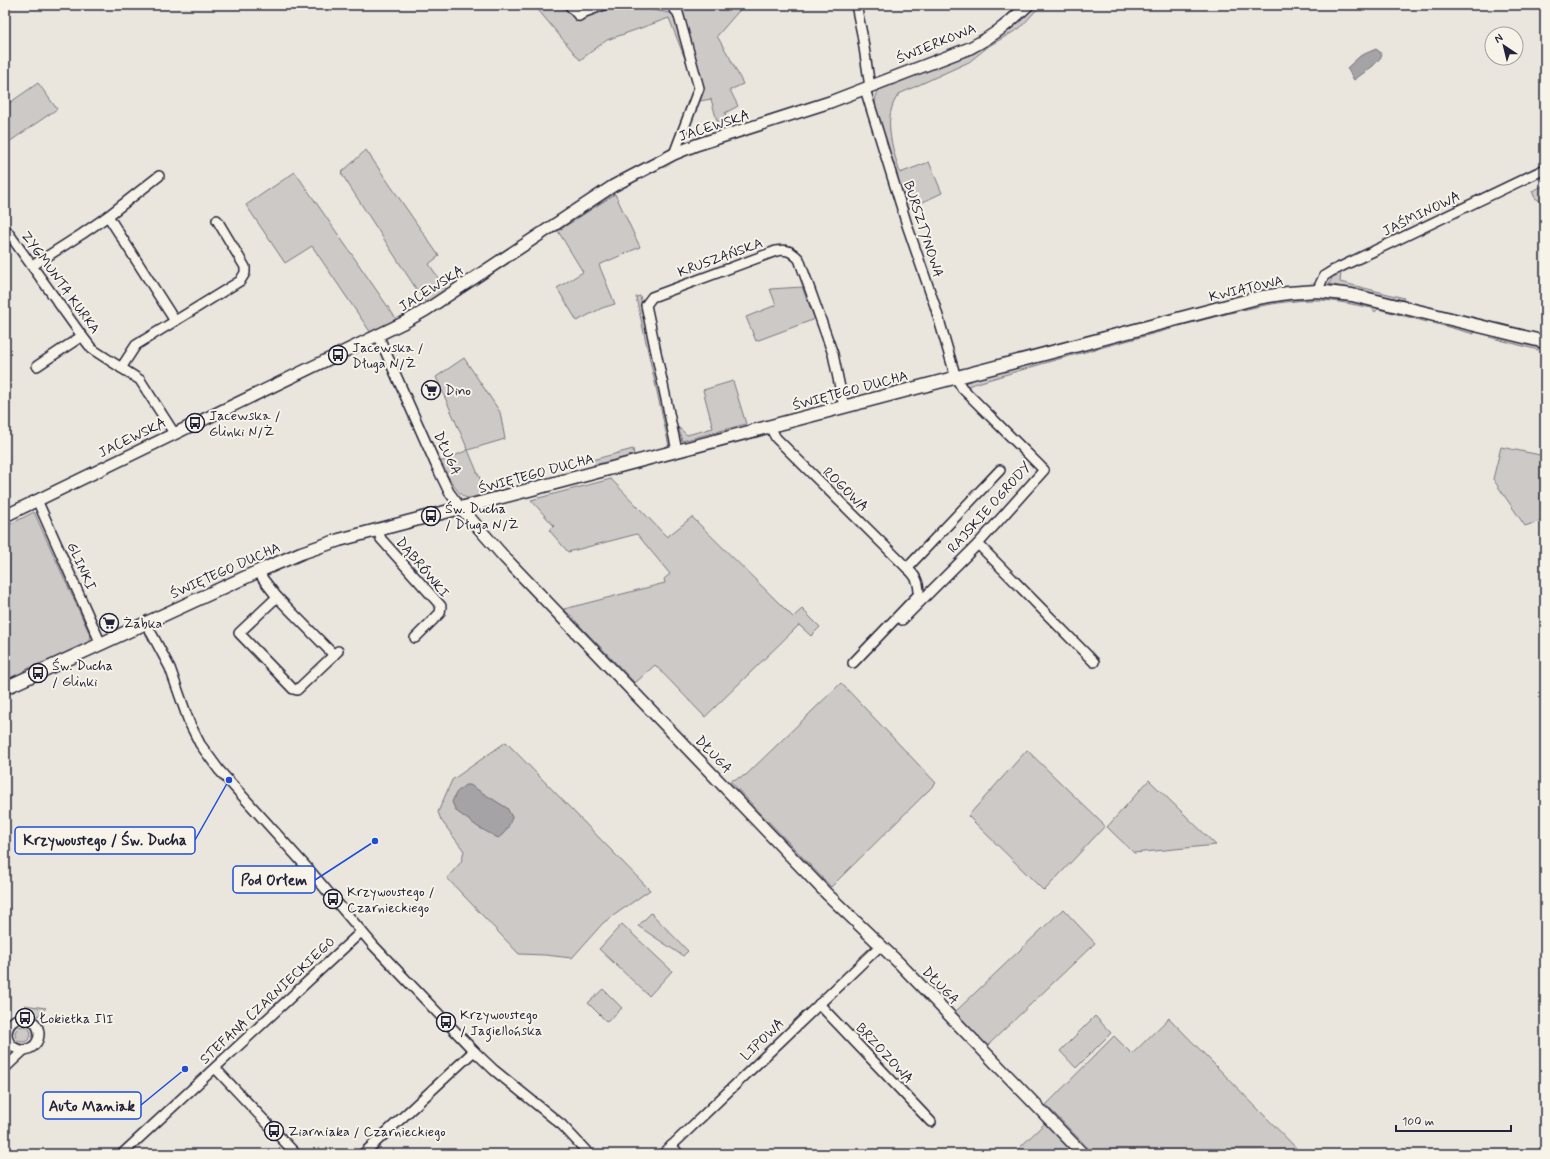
<svg xmlns="http://www.w3.org/2000/svg" width="1550" height="1159" font-family="Mynerve,sans-serif">
<style>
.green{fill:#cdc9c6;stroke:#787680}
.water{fill:#a6a3a6;stroke:#716f7b}
.lines{fill:none;stroke-linecap:round;stroke-linejoin:round}
.minor-casing{stroke:#22223b;stroke-width:12}
.tertiary-casing{stroke:#22223b;stroke-width:14}
.secondary-casing{stroke:#22223b;stroke-width:15}
.minor{stroke:#f7f3e8;stroke-width:9}
.tertiary{stroke:#f7f3e8;stroke-width:11}
.secondary{stroke:#f7f3e8;stroke-width:12}
.labels{text-anchor:middle;stroke-width:4;stroke-linejoin:round;paint-order:stroke}
.street-label{font-size:14px;fill:#22223b;stroke:#f7f3e8}
.poi-label{font-size:14px;fill:#22223b;stroke:#f7f3e8;text-anchor:start}
.leader{fill:none;stroke:#1d4ed8;stroke-width:1.5}
.callout-dot{fill:#1d4ed8;stroke:#f7f3e8;stroke-width:1.5}
.callout{fill:#f7f3e8;stroke:#1d4ed8;stroke-width:1.5}
.callout-label{font-size:15px;text-anchor:middle;font-weight:bold;fill:#22223b}
</style>
<rect width="100%" height="100%" fill="#eae6de"/>
<filter id="ink" filterUnits="userSpaceOnUse"><feTurbulence type="fractalNoise" baseFrequency=".025" numOctaves="2"/><feDisplacementMap in="SourceGraphic" scale="8" xChannelSelector="R" yChannelSelector="G"/><feConvolveMatrix kernelMatrix="1 2 1 2 8 2 1 2 1" color-interpolation-filters="sRGB"/></filter>
<g filter="url(#ink)">
<g class="green">
<polygon points="534,5 594,5 603,8 622,5 676,14 696,87 669,18 607,40 580,60"/>
<polygon points="675,5 744,5 717,36 730,58 743,84 730,90 738,106 725,113 730,128 722,131 719,121 717,121 711,99 700,101 702,88"/>
<path d="M1033,5H1041L1020,28L989,46L969,62L899,94C881,117 893,149 900,173L929,162L942,193L906,210L875,110C875,100 875,95 881,87L1023,15Z"/>
<polygon points="38,83 57,109 9,142 5,136 5,106"/>
<polygon points="366,150 439,256 429,264 447,291 426,304 341,173"/>
<polygon points="295,172 397,320 371,333 312,246 285,263 246,205"/>
<polygon points="1545,185 1545,201 1542,202 1535,198 1532,191"/>
<polygon points="615,194 640,247 599,265 615,304 602,308 577,321 557,288 583,272 558,231"/>
<polygon points="1399,242 1400,244 1341,272 1340,282 1404,298 1403,300 1329,284 1332,278 1330,276"/>
<polygon points="802,287 815,319 756,341 746,317 776,305 770,289"/>
<polygon points="640,296 672,445 669,446 636,297"/>
<path d="M1292,296L1338,297L1426,318L1427,322L1378,309L1375,312L1372,308C1354,305 1336,300 1317,300C1270,300 1225,315 1179,326L1182,321L1260,302Z"/>
<polygon points="1436,320 1474,329 1474,334 1433,323"/>
<polygon points="1165,326 1171,329 1055,360 964,387 963,384 967,380"/>
<polygon points="1490,333 1540,345 1538,350 1489,337"/>
<path d="M464,358L500,412L505,439L468,450L486,493C481,495 473,499 467,498C457,496 445,470 440,462L468,450L436,377Z"/>
<polygon points="733,381 746,424 682,441 678,427 687,435 713,428 703,390"/>
<polygon points="1501,447 1545,456 1545,519 1525,526 1493,479"/>
<polygon points="633,449 634,455 594,465 592,460"/>
<polygon points="611,479 667,537 692,517 793,617 802,609 820,627 811,636 799,625 705,717 655,665 635,683 564,609 665,583 664,579 670,574 637,534 568,552 549,530 554,526 531,500"/>
<path d="M34,512L91,637C84,653 43,660 27,669C22,672 17,677 12,680L5,676V546L9,544L5,536V527Z"/>
<polygon points="841,683 936,783 831,887 730,781 746,775"/>
<polygon points="506,742 650,890 603,923 572,958 545,955 519,954 447,878 461,862 464,851 441,820 438,812 452,780"/>
<polygon points="1027,750 1105,826 1044,891 968,816"/>
<polygon points="1149,780 1216,845 1134,853 1107,827"/>
<polygon points="1063,909 1095,943 987,1046 954,1013"/>
<polygon points="651,913 688,951 683,956 638,926"/>
<polygon points="622,924 672,971 649,996 599,949"/>
<polygon points="603,989 622,1008 607,1022 588,1003"/>
<polygon points="24,1005 46,1008 36,1018 32,1014 34,1012 31,1008 29,1010"/>
<polygon points="1095,1016 1111,1033 1076,1068 1060,1051"/>
<polygon points="1169,1018 1302,1154 1094,1154 1046,1105 1114,1036 1132,1054"/>
<circle cx="23" cy="1034" r="8"/>
<polygon points="1046,1122 1075,1154 1013,1154"/>
</g>
<g class="water">
<polygon points="1376,49 1380,52 1382,56 1373,66 1354,80 1347,68 1360,56"/>
<path d="M465,785H470L507,808L512,817C509,826 506,833 498,838L478,827L456,811L452,802L456,793Z"/>
</g>
<g class="lines">
<defs>
<g id="minor">
<polyline points="569,5 579,16 585,12 604,5"/>
<polyline points="671,5 678,13 699,88 674,154"/>
<polyline points="856,5 862,34 870,87"/>
<polyline points="865,89 907,225 935,306 956,378 962,388 1044,470 978,544 902,620"/>
<polyline points="108,216 159,176"/>
<polyline points="7,231 82,336 92,349 140,380 174,433"/>
<polyline points="32,266 82,234 108,216 175,321"/>
<polyline points="1317,291 1324,276 1332,271 1545,169"/>
<polyline points="378,335 436,465 449,492 461,508"/>
<polyline points="37,366 82,336"/>
<polyline points="121,368 136,345 240,281 245,273 245,267 217,220"/>
<polyline points="770,427 776,438 907,568 1000,470"/>
<path d="M677,451L646,305L652,297L776,251C787,249 791,251 799,259L833,354L844,407"/>
<polyline points="37,500 101,644"/>
<polyline points="378,530 381,539 441,606 440,613 415,638"/>
<polyline points="978,544 1094,662"/>
<polyline points="259,571 263,579 277,597 334,655"/>
<polyline points="277,597 239,633 293,689 297,690 338,651"/>
<polyline points="146,623 170,668 189,722 200,744 219,770 311,872 373,945 474,1051 494,1070 562,1125 589,1154"/>
<path d="M853,663L919,594C919,582 916,576 907,568"/>
<polyline points="819,1004 931,1122"/>
<circle cx="23" cy="1034" r="16"/>
<polyline points="5,1068 24,1050"/>
<polyline points="215,1068 296,1154"/>
<polyline points="671,1146 679,1154"/>
<polyline points="122,1154 361,932"/>
<polyline points="363,1154 474,1051"/>
<polyline points="663,1154 881,945"/>
</g>
<g id="tertiary">
<polyline points="461,508 505,558 827,894 899,963 1083,1154"/>
<path d="M5,516L405,322L426,310L613,186L674,154L696,145L830,102L970,48C995,35 1008,24 1028,5"/>
</g>
<polyline id="secondary" points="5,688 259,571 301,553 339,540 1257,298 1288,293 1317,291 1352,295 1545,342"/>
</defs>
<use href="#minor" class="minor-casing"/>
<use href="#tertiary" class="tertiary-casing"/>
<use href="#secondary" class="secondary-casing"/>
<use href="#minor" class="minor"/>
<use href="#tertiary" class="tertiary"/>
<use href="#secondary" class="secondary"/>
</g>
</g>
<defs>
<symbol id="bus-ring" viewBox="-11 -11 22 22"><circle r="9.5" fill="#f7f3e8" stroke="#22223b" stroke-width="1.5"/><path d="M-5-6H5V4H4V6H2V4H-2V6H-4V4H-5ZM-3.5-4V0h7V-4ZM-3.5 1.2v1.5H-2V1.2ZM2 1.2v1.5H3.5V1.2Z" fill="#22223b"/></symbol>
<symbol id="supermarket-ring" viewBox="-11 -11 22 22"><circle r="9.5" fill="#f7f3e8" stroke="#22223b" stroke-width="1.5"/><path d="M-6-5.5h2.5l.6 2H6L4.5 2H-2.5L-4.4-4H-6ZM-1.5 3.2a1.3 1.3 0 1 0 .1 0ZM3 3.2a1.3 1.3 0 1 0 .1 0Z" fill="#22223b"/></symbol>
</defs>
<g fill-rule="evenodd">
<use href="#bus-ring" x="327" y="344" width="22" height="22"/>
<use href="#supermarket-ring" x="420" y="379" width="22" height="22"/>
<use href="#bus-ring" x="184" y="412" width="22" height="22"/>
<use href="#bus-ring" x="420" y="505" width="22" height="22"/>
<use href="#supermarket-ring" x="98" y="612" width="22" height="22"/>
<use href="#bus-ring" x="27" y="662" width="22" height="22"/>
<use href="#bus-ring" x="322" y="888" width="22" height="22"/>
<use href="#bus-ring" x="14" y="1007" width="22" height="22"/>
<use href="#bus-ring" x="435" y="1011" width="22" height="22"/>
<use href="#bus-ring" x="263" y="1120" width="22" height="22"/>
</g>
<g class="labels">
<g class="street-label">
<text transform="translate(936 43) rotate(-22)" y="5">ŚWIERKOWA</text>
<text transform="translate(714 125) rotate(-18)" y="5">JACEWSKA</text>
<text transform="translate(1421 213) rotate(-26)" y="5">JAŚMINOWA</text>
<text transform="translate(924 229) rotate(72)" y="5">BURSZTYNOWA</text>
<text transform="translate(720 257) rotate(-20)" y="5">KRUSZAŃSKA</text>
<text transform="translate(61 282) rotate(54)" y="5">ZYGMUNTA KURKA</text>
<text transform="translate(431 288) rotate(-32)" y="5">JACEWSKA</text>
<text transform="translate(1246 288) rotate(-13)" y="5">KWIATOWA</text>
<text transform="translate(850 390) rotate(-15)" y="5">ŚWIĘTEGO DUCHA</text>
<text transform="translate(132 437) rotate(-26)" y="5">JACEWSKA</text>
<text transform="translate(448 453) rotate(65)" y="5">DŁUGA</text>
<text transform="translate(536 473) rotate(-15)" y="5">ŚWIĘTEGO DUCHA</text>
<text transform="translate(846 489) rotate(44)" y="5">ROGOWA</text>
<text transform="translate(989 507) rotate(-48)" y="5">RAJSKIE OGRODY</text>
<text transform="translate(82 566) rotate(66)" y="5">GLINKI</text>
<text transform="translate(423 567) rotate(50)" y="5">DĄBRÓWKI</text>
<text transform="translate(225 570) rotate(-24)" y="5">ŚWIĘTEGO DUCHA</text>
<text transform="translate(714 754) rotate(46)" y="5">DŁUGA</text>
<text transform="translate(941 985) rotate(46)" y="5">DŁUGA</text>
<text transform="translate(267 1000) rotate(-43)" y="5">STEFANA CZARNIECKIEGO</text>
<text transform="translate(762 1039) rotate(-44)" y="5">LIPOWA</text>
<text transform="translate(885 1053) rotate(47)" y="5">BRZOZOWA</text>
</g>
<g class="poi-label">
<text x="352" y="352">Jacewska /<tspan x="352" dy="16">Długa N/Ż</tspan></text>
<text x="445" y="395">Dino</text>
<text x="209" y="420">Jacewska /<tspan x="209" dy="16">Glinki N/Ż</tspan></text>
<text x="445" y="513">Św. Ducha<tspan x="445" dy="16">/ Długa N/Ż</tspan></text>
<text x="123" y="628">Żabka</text>
<text x="52" y="670">Św. Ducha<tspan x="52" dy="16">/ Glinki</tspan></text>
<text x="347" y="896">Krzywoustego /<tspan x="347" dy="16">Czarnieckiego</tspan></text>
<text x="460" y="1019">Krzywoustego<tspan x="460" dy="16">/ Jagiellońska</tspan></text>
<text x="39" y="1023">Łokietka III</text>
<text x="288" y="1136">Ziarniaka / Czarnieckiego</text>
</g>
</g>
<path class="leader" d="M229 780L195 840M375 841L315 880M185 1069L141 1105"/>
<g class="callout-dot">
<circle cx="229" cy="780" r="4"/>
<circle cx="375" cy="841" r="4"/>
<circle cx="185" cy="1069" r="4"/>
</g>
<g class="callout">
<rect x="15" y="827" width="180" height="27" rx="4"/>
<rect x="233" y="866" width="82" height="27" rx="4"/>
<rect x="43" y="1092" width="98" height="27" rx="4"/>
</g>
<g class="callout-label">
<text x="105" y="845">Krzywoustego / Św. Ducha</text>
<text x="274" y="885">Pod Orłem</text>
<text x="92" y="1111">Auto Maniak</text>
</g>
<rect width="1550" height="1159" fill="none" stroke="#f7f3e8" stroke-width="20"/>
<rect x="10" y="10" width="1530" height="1139" fill="none" stroke="#22223b" stroke-width="1.5" filter="url(#ink)"/>
<g transform="translate(1504 46) rotate(325)"><circle r="19" fill="#f7f3e8" stroke="#a29fa3"/>
<path d="M0-3L7 15L0 10L-7 15Z" fill="#22223b"/>
<text y="-6" font-size="11" font-weight="bold" text-anchor="middle" fill="#22223b">N</text>
</g>
<path d="M1396 1125v6h115v-6" fill="none" stroke="#22223b" stroke-width="2"/>
<text x="1402" y="1125" font-size="12" fill="#22223b" stroke="#f7f3e8" stroke-width="3" paint-order="stroke">100 m</text>
</svg>
